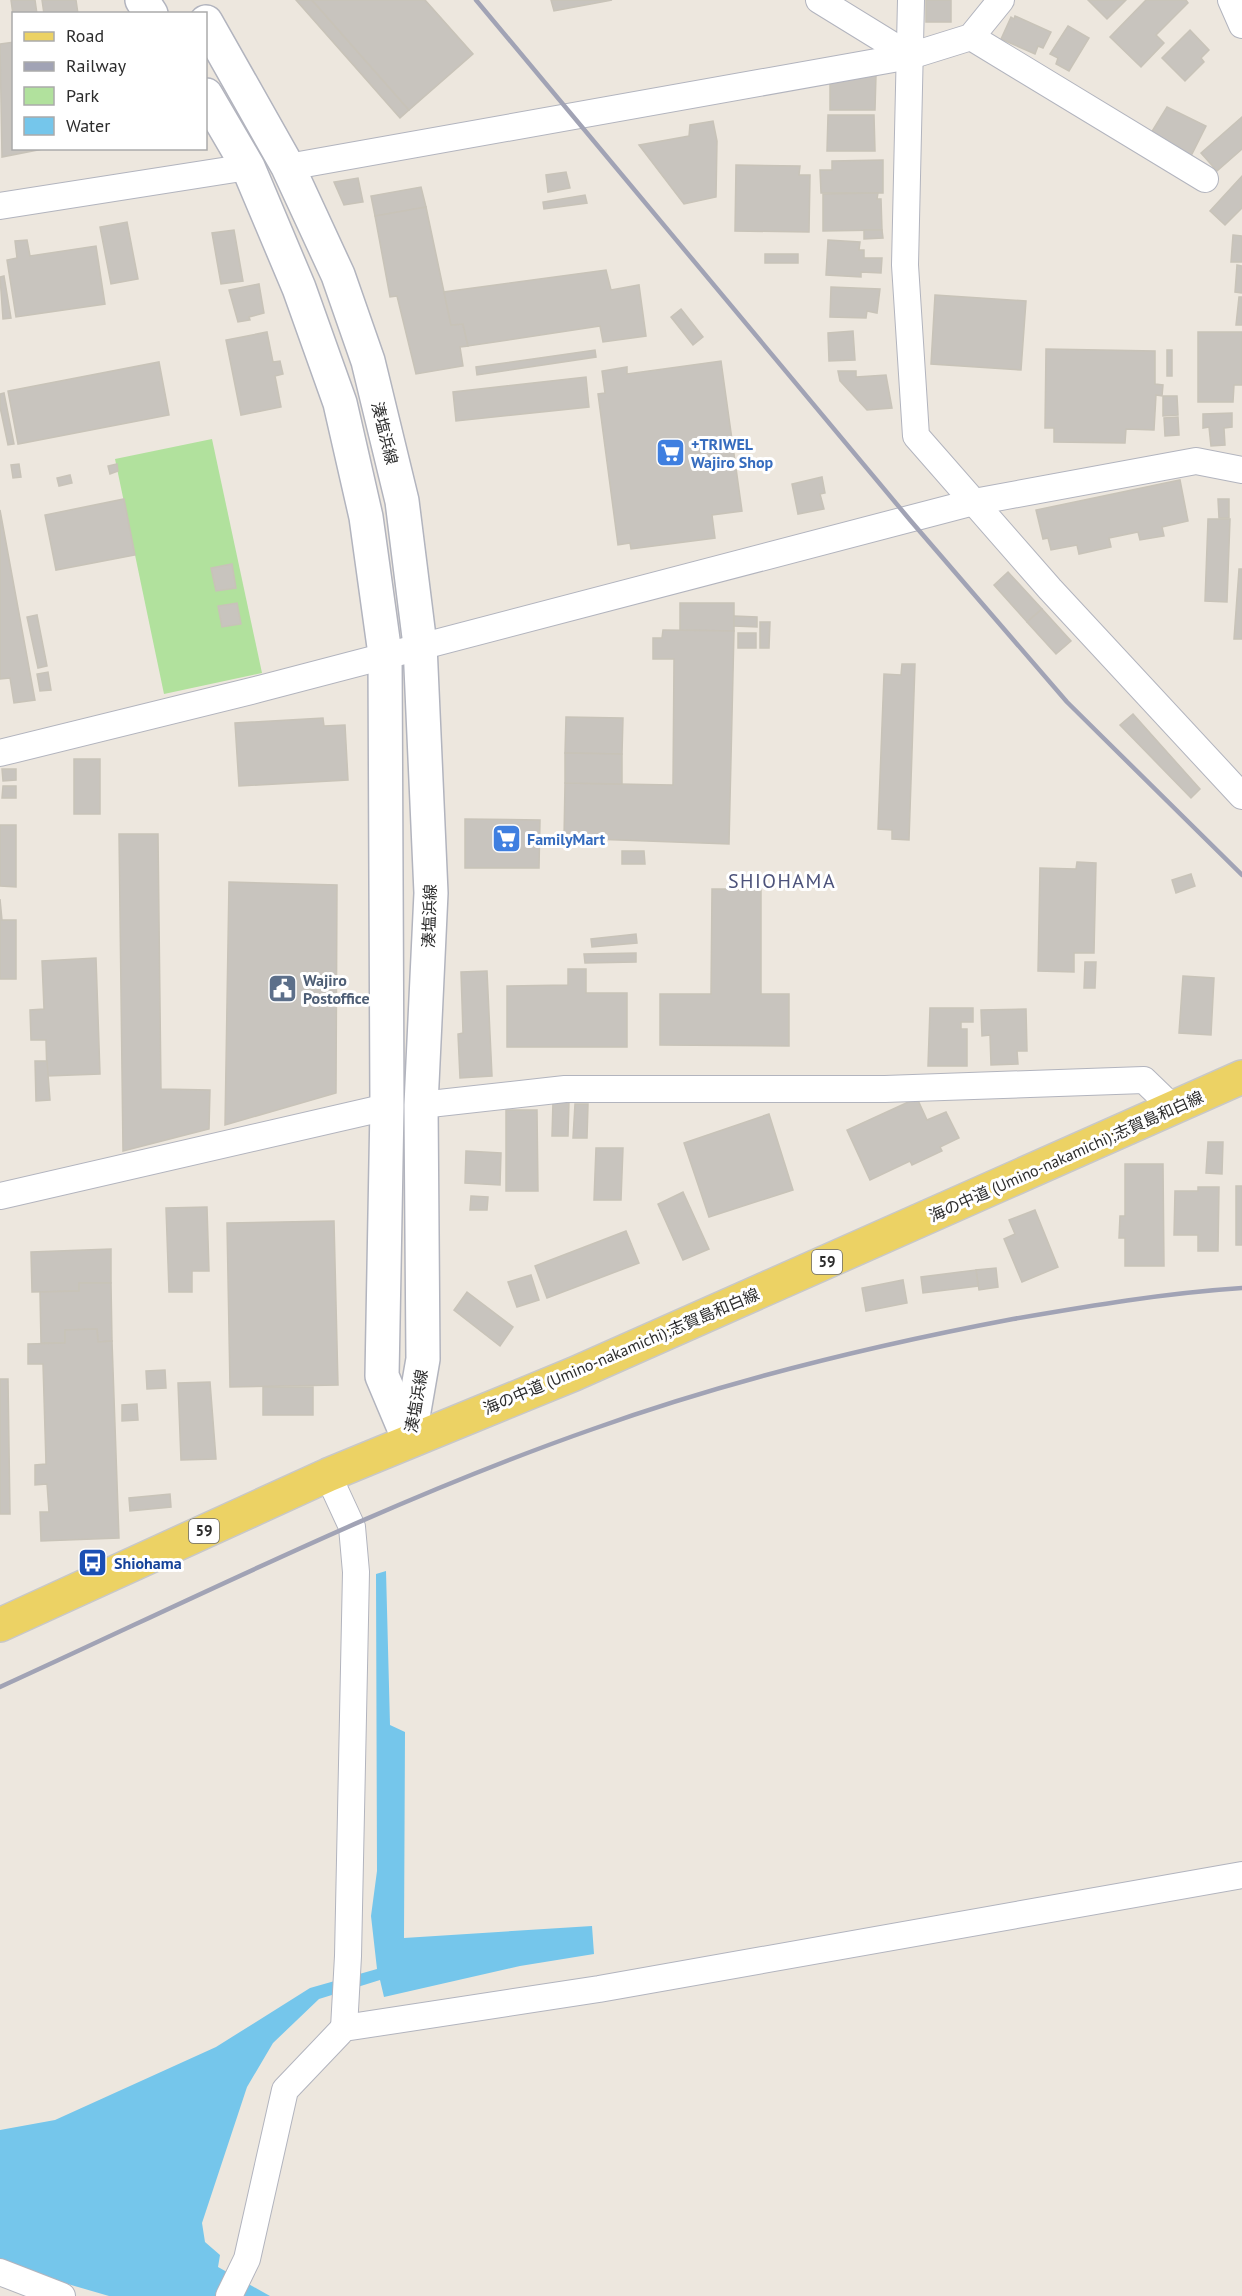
<svg xmlns="http://www.w3.org/2000/svg" width="1242" height="2296" font-family="'PT Sans','Noto Sans JP',sans-serif">
<style>
.green{fill:#b1e19d}
.water{fill:#75c6eb}
.building{fill:#c8c4be;stroke:#c8c3b8;stroke-width:1.5}
.lines{fill:none;stroke-linecap:round;stroke-linejoin:round}
.street-casing{stroke:#b2b4be;stroke-width:28}
.secondary-casing{stroke:#b2b4be;stroke-width:36}
.primary-casing{stroke:#c8c8c8;stroke-width:36}
.street{stroke:#fff;stroke-width:26}
.secondary{stroke:#fff;stroke-width:33}
.primary{stroke:#ecd264;stroke-width:33}
.rail{stroke:#a1a3b5;stroke-width:4.5}
.labels{text-anchor:middle;stroke-width:6;stroke-linejoin:round;paint-order:stroke}
.shield{fill:#fff;stroke:#6b6b6b;stroke-width:1.5}
.shield-label{font-size:15px;font-weight:bold;fill:#2c2c2c}
.street-label{font-size:16px;fill:#2c2c2c;stroke:#fff}
.shop-label{font-size:16px;font-weight:bold;fill:#366cbe;stroke:#fff;text-anchor:start}
.service-label{font-size:16px;font-weight:bold;fill:#4e5e75;stroke:#fff;text-anchor:start}
.transit-label{font-size:16px;font-weight:bold;fill:#164399;stroke:#fff;text-anchor:start}
.quarter-label{font-size:20px;letter-spacing:1.5px;fill:#4d537b;stroke:#fff}
</style>
<rect width="100%" height="100%" fill="#ede7de"/>
<polygon class="green" points="212,439 262,673 164,694 115,459"/>
<polygon class="water" points="386,1571 390,1725 405,1732 404,1938 592,1926 594,1954 520,1966 384,1997 380,1980 319,1999 273,2043 247,2087 202,2223 205,2242 220,2255 218,2267 270,2296 109,2296 23,2271 0,2260 0,2130 55,2120 216,2047 310,1988 377,1969 371,1916 377,1871 376,1574"/>
<g class="building">
<polygon points="11,0 35,0 37,14 13,15"/>
<polygon points="42,0 76,0 78,14 44,14"/>
<polygon points="296,0 312,0 409,110 400,118"/>
<polygon points="312,0 425,0 473,54 409,110"/>
<polygon points="551,0 612,0 554,11"/>
<rect x="926" y="0" width="25" height="22"/>
<polygon points="1088,0 1126,0 1107,19"/>
<polygon points="1146,0 1186,0 1188,3 1156,35 1164,43 1141,67 1110,37"/>
<polygon points="1015,16 1051,32 1043,48 1038,46 1035,54 1001,39 1011,17 1014,19"/>
<polygon points="1068,26 1089,38 1069,71 1056,64 1058,58 1050,54"/>
<polygon points="1190,30 1209,50 1201,58 1204,62 1185,81 1162,58"/>
<polygon points="14,42 14,148 48,148 2,157 0,44"/>
<polygon points="876,75 875,110 830,110 830,81"/>
<polygon points="1167,107 1206,126 1191,156 1151,133"/>
<polygon points="828,115 874,115 875,151 827,151"/>
<polygon points="1242,117 1242,149 1217,171 1201,153"/>
<polygon points="713,121 717,141 716,197 684,204 639,145 689,136 690,125"/>
<polygon points="883,160 883,193 821,193 820,170 832,170 832,161"/>
<polygon points="736,165 800,166 799,175 810,175 809,232 735,231"/>
<polygon points="566,172 570,188 548,192 546,175"/>
<polygon points="1242,176 1242,208 1225,225 1210,211"/>
<polygon points="358,178 363,202 344,205 334,182"/>
<polygon points="421,187 426,207 375,216 371,196"/>
<polygon points="878,193 877,199 881,199 882,230 823,231 823,194"/>
<polygon points="585,195 587,203 544,209 543,202"/>
<polygon points="426,207 451,325 463,324 468,346 460,347 463,366 416,374 397,296 390,297 375,216"/>
<polygon points="127,222 138,279 111,284 100,227"/>
<polygon points="234,230 243,281 221,284 212,233"/>
<polygon points="864,230 882,230 883,238 864,239"/>
<polygon points="1233,235 1242,236 1242,262 1231,262"/>
<polygon points="27,240 30,256 96,246 105,304 16,317 7,260 17,258 15,241"/>
<polygon points="828,240 860,242 859,250 864,250 864,258 882,258 881,273 861,272 861,277 826,275"/>
<rect x="765" y="254" width="33" height="9"/>
<polygon points="1237,265 1242,266 1242,293 1235,292"/>
<polygon points="606,270 611,290 639,285 646,336 603,342 600,326 468,346 463,324 451,325 444,292"/>
<polygon points="4,276 11,318 3,319 0,277"/>
<polygon points="259,284 264,313 249,317 250,320 238,322 229,290"/>
<polygon points="831,287 880,289 877,313 867,311 866,318 830,317"/>
<polygon points="935,295 1026,301 1021,370 931,364"/>
<polygon points="1239,297 1242,297 1242,325 1236,325"/>
<polygon points="681,309 703,337 693,345 671,317"/>
<polygon points="853,331 855,360 829,361 828,333"/>
<polygon points="267,332 273,362 280,361 283,374 275,376 281,407 241,415 226,340"/>
<polygon points="1198,332 1242,332 1242,385 1234,385 1233,402 1198,402"/>
<polygon points="1046,349 1155,351 1155,384 1163,385 1162,396 1156,395 1154,430 1126,429 1125,443 1054,442 1054,428 1045,428"/>
<polygon points="595,350 596,357 477,375 476,367"/>
<rect x="1167" y="350" width="5" height="26"/>
<polygon points="721,361 742,511 712,515 715,538 631,549 630,543 618,545 598,394 605,393 602,371 627,367 627,374"/>
<polygon points="159,362 169,415 18,444 8,391"/>
<polygon points="838,371 856,371 856,377 886,375 892,408 867,410 840,381"/>
<polygon points="586,377 589,407 456,421 453,392"/>
<polygon points="4,393 14,444 8,445 0,407 0,394"/>
<polygon points="1163,396 1177,396 1178,415 1163,416"/>
<polygon points="1232,413 1232,427 1224,428 1225,445 1211,446 1209,427 1203,428 1203,414"/>
<polygon points="1178,417 1179,435 1165,436 1164,418"/>
<polygon points="19,464 21,477 13,478 11,465"/>
<polygon points="117,464 118,471 110,474 108,466"/>
<polygon points="70,475 72,483 59,486 57,478"/>
<polygon points="822,477 825,493 820,494 824,509 798,514 792,484"/>
<polygon points="1180,480 1188,521 1162,527 1164,536 1140,540 1138,532 1109,538 1111,547 1079,554 1077,545 1051,550 1048,538 1043,539 1036,510"/>
<polygon points="124,499 135,555 56,570 45,515"/>
<polygon points="1218,499 1229,499 1229,518 1219,518"/>
<polygon points="0,510 35,700 14,703 10,678 0,679"/>
<polygon points="1208,519 1230,519 1227,602 1205,601"/>
<polygon points="232,564 236,588 216,591 211,568"/>
<polygon points="1239,569 1242,569 1242,639 1234,639"/>
<polygon points="1008,572 1042,609 1027,622 994,585"/>
<polygon points="237,603 241,624 222,627 218,606"/>
<polygon points="680,603 734,603 734,631 680,630"/>
<polygon points="1042,609 1071,641 1056,654 1027,622"/>
<polygon points="37,615 47,666 38,668 27,617"/>
<polygon points="734,616 757,617 757,627 734,626"/>
<polygon points="760,622 770,622 769,648 760,648"/>
<polygon points="663,630 734,631 729,844 564,838 565,783 673,785 674,659 653,659 653,638 662,638"/>
<rect x="738" y="633" width="18" height="15"/>
<polygon points="902,664 915,664 909,840 892,839 892,830 878,829 884,674 901,675"/>
<polygon points="48,672 51,690 40,691 37,674"/>
<polygon points="1133,714 1200,789 1191,798 1120,725"/>
<polygon points="566,717 623,718 622,754 565,753"/>
<polygon points="323,718 324,726 345,725 348,780 239,786 235,723"/>
<polygon points="565,753 622,754 622,784 565,783"/>
<rect x="74" y="759" width="26" height="55"/>
<polygon points="2,769 16,769 16,780 3,781"/>
<polygon points="3,786 16,786 16,798 2,798"/>
<polygon points="465,819 540,820 539,868 465,868"/>
<polygon points="0,825 16,825 16,887 0,886"/>
<polygon points="119,834 158,834 161,1089 210,1090 209,1129 123,1151"/>
<polygon points="622,851 644,851 645,864 622,864"/>
<polygon points="1077,862 1096,863 1094,953 1074,953 1074,972 1038,971 1040,868 1076,869"/>
<polygon points="1191,874 1195,886 1176,893 1172,880"/>
<polygon points="229,882 337,885 336,1093 225,1125"/>
<polygon points="712,889 761,889 761,994 789,994 789,1046 660,1045 660,994 711,994"/>
<polygon points="0,899 2,920 16,920 16,979 0,979"/>
<polygon points="636,934 637,943 592,947 591,939"/>
<polygon points="636,953 636,962 585,963 584,954"/>
<polygon points="96,958 100,1074 47,1076 46,1040 31,1040 30,1010 44,1009 42,961"/>
<polygon points="1085,962 1096,962 1095,988 1084,988"/>
<polygon points="568,969 586,969 586,993 627,993 627,1047 507,1047 507,986 568,985"/>
<polygon points="487,971 492,1076 460,1078 458,1034 463,1033 461,972"/>
<polygon points="1183,976 1214,978 1211,1035 1179,1033"/>
<polygon points="930,1008 973,1008 973,1022 961,1022 961,1029 967,1029 967,1066 928,1066"/>
<polygon points="1026,1009 1027,1051 1017,1051 1018,1064 991,1065 990,1035 982,1036 981,1010"/>
<polygon points="35,1061 47,1061 50,1100 36,1101"/>
<polygon points="917,1098 927,1120 946,1112 959,1138 940,1147 942,1151 912,1165 910,1161 870,1180 847,1130"/>
<polygon points="553,1101 569,1101 568,1136 552,1136"/>
<polygon points="575,1104 588,1104 587,1138 573,1138"/>
<polygon points="506,1110 537,1110 538,1191 506,1191"/>
<polygon points="769,1114 793,1190 709,1217 684,1143"/>
<polygon points="1208,1142 1223,1142 1222,1174 1206,1173"/>
<polygon points="596,1148 623,1148 621,1200 594,1200"/>
<polygon points="466,1151 501,1153 500,1185 465,1183"/>
<polygon points="1125,1164 1163,1164 1164,1266 1125,1266 1125,1238 1119,1238 1120,1216 1125,1216"/>
<rect x="1236" y="1186" width="6" height="59"/>
<polygon points="1198,1187 1219,1187 1218,1251 1198,1251 1198,1235 1174,1235 1175,1191 1198,1191"/>
<polygon points="683,1192 709,1249 683,1260 658,1204"/>
<polygon points="471,1196 488,1197 487,1210 470,1210"/>
<polygon points="207,1207 209,1271 192,1271 192,1292 169,1292 166,1208"/>
<polygon points="1035,1210 1058,1267 1022,1282 1004,1239 1015,1234 1009,1220"/>
<polygon points="334,1221 338,1385 230,1387 227,1223"/>
<polygon points="626,1231 639,1263 547,1298 535,1266"/>
<polygon points="111,1249 111,1283 79,1283 79,1291 32,1292 31,1252"/>
<polygon points="996,1268 998,1287 979,1290 976,1270"/>
<polygon points="976,1270 978,1286 923,1293 921,1277"/>
<polygon points="531,1275 539,1300 517,1307 508,1282"/>
<polygon points="903,1280 907,1303 866,1311 862,1288"/>
<polygon points="79,1283 111,1283 112,1341 98,1342 97,1329 65,1330 65,1343 41,1343 40,1292 79,1291"/>
<polygon points="467,1292 513,1327 500,1346 454,1310"/>
<polygon points="97,1329 98,1342 112,1341 119,1538 41,1541 40,1512 49,1512 47,1484 35,1485 35,1465 46,1464 43,1364 28,1364 28,1344 65,1343 65,1330"/>
<polygon points="165,1370 166,1388 147,1389 146,1371"/>
<polygon points="0,1379 8,1379 10,1514 0,1514"/>
<polygon points="210,1382 216,1459 181,1460 178,1383"/>
<rect x="263" y="1387" width="50" height="28"/>
<polygon points="137,1404 138,1420 122,1421 122,1405"/>
<polygon points="170,1494 171,1507 130,1511 129,1498"/>
</g>
<g class="lines">
<defs>
<g id="street">
<polyline points="819,0 910,56"/>
<polyline points="911,0 905,265 916,436 1050,589 1242,796"/>
<polyline points="1231,0 1242,25"/>
<polyline points="971,37 1205,179"/>
<polyline points="288,167 910,56 971,37 1001,0"/>
<polyline points="0,206 248,167"/>
<polyline points="0,753 259,689 974,502 1196,461 1242,470"/>
<polyline points="421,1105 565,1089 885,1089 1144,1080 1173,1108"/>
<polyline points="0,1196 387,1107"/>
<polyline points="328,1475 352,1527 356,1572 348,1956 344,2028"/>
<polyline points="0,2272 62,2296"/>
<polyline points="229,2296 247,2259 285,2090 344,2028 599,1989 1242,1875"/>
</g>
<g id="secondary">
<polyline points="142,0 151,14"/>
<polyline points="206,22 288,167 338,275 368,361 402,501 420,645 431,893 421,1105 423,1359 409,1440"/>
<polyline points="206,95 248,167 299,288 340,403 366,517 385,654 387,1107 382,1376 409,1440"/>
</g>
<polyline id="primary" points="0,1625 328,1475 574,1374 1242,1077"/>
</defs>
<use href="#street" class="street-casing"/>
<use href="#secondary" class="secondary-casing"/>
<use href="#primary" class="primary-casing"/>
<use href="#street" class="street"/>
<use href="#secondary" class="secondary"/>
<use href="#primary" class="primary"/>
<g class="rail">
<polyline points="476,0 910,520 1067,702 1242,875"/>
<path d="M0,1687C195,1598 390,1500 593,1429C730,1380 870,1346 1013,1319C1089,1306 1165,1293 1242,1288"/>
</g>
</g>
<defs>
<symbol id="supermarket-square" viewBox="-11 -11 22 22"><rect x="-9" y="-9" width="18" height="18" rx="4" fill="#3f7fe0" stroke="#fff"/><path d="M-6-5.5h2.5l.6 2H6L4.5 2H-2.5L-4.4-4H-6ZM-1.5 3.2a1.3 1.3 0 1 0 .1 0ZM3 3.2a1.3 1.3 0 1 0 .1 0Z" fill="#fff"/></symbol>
<symbol id="civic-square" viewBox="-11 -11 22 22"><rect x="-9" y="-9" width="18" height="18" rx="4" fill="#5c6f8a" stroke="#fff"/><path d="M-.6-6.5H3V-4.5H.6V-3L4-1V1h2V6H-6V1h2V-1L-.6-3ZM-1.2 2.5V6h2.4V2.5Z" fill="#fff"/></symbol>
<symbol id="bus-square" viewBox="-11 -11 22 22"><rect x="-9" y="-9" width="18" height="18" rx="4" fill="#1a4fb4" stroke="#fff"/><path d="M-5-6H5V4H4V6H2V4H-2V6H-4V4H-5ZM-3.5-4V0h7V-4ZM-3.5 1.2v1.5H-2V1.2ZM2 1.2v1.5H3.5V1.2Z" fill="#fff"/></symbol>
</defs>
<g fill-rule="evenodd">
<use href="#supermarket-square" x="654" y="436" width="33" height="33"/>
<use href="#supermarket-square" x="490" y="822" width="33" height="33"/>
<use href="#civic-square" x="266" y="972" width="33" height="33"/>
<use href="#bus-square" x="76" y="1546" width="33" height="33"/>
</g>
<g class="labels">
<g class="shield">
<rect x="812" y="1250" width="30" height="24" rx="4.5"/>
<rect x="189" y="1519" width="30" height="24" rx="4.5"/>
</g>
<g class="shield-label">
<text x="827" y="1267">59</text>
<text x="204" y="1536">59</text>
</g>
<g class="street-label">
<text transform="translate(385 433) rotate(76)" y="6">湊塩浜線</text>
<text transform="translate(429 916) rotate(-88)" y="6">湊塩浜線</text>
<text transform="translate(1066 1156) rotate(-24)" y="6">海の中道 (Umino-nakamichi);志賀島和白線</text>
<text transform="translate(621 1351) rotate(-23)" y="6">海の中道 (Umino-nakamichi);志賀島和白線</text>
<text transform="translate(416 1401) rotate(-80)" y="6">湊塩浜線</text>
</g>
<g class="shop-label">
<text x="691" y="450">+TRIWEL<tspan x="691" dy="18">Wajiro Shop</tspan></text>
<text x="527" y="845">FamilyMart</text>
</g>
<g class="service-label">
<text x="303" y="986">Wajiro<tspan x="303" dy="18">Postoffice</tspan></text>
</g>
<g class="transit-label">
<text x="114" y="1569">Shiohama</text>
</g>
<g class="quarter-label">
<text x="782" y="888">SHIOHAMA</text>
</g>
</g>
<rect x="12" y="12" width="195" height="138" fill="#ffffff" stroke="#ababab" stroke-width="1.5"/>
<rect x="24" y="32" width="30" height="9" fill="#ecd264" stroke="#ababab" stroke-width="1.5"/>
<text x="66" y="42" font-size="18" fill="#2c2c2c">Road</text>
<rect x="24" y="62" width="30" height="9" fill="#a1a3b5" stroke="#ababab" stroke-width="1.5"/>
<text x="66" y="72" font-size="18" fill="#2c2c2c">Railway</text>
<rect x="24" y="87" width="30" height="18" fill="#b1e19d" stroke="#ababab" stroke-width="1.5"/>
<text x="66" y="102" font-size="18" fill="#2c2c2c">Park</text>
<rect x="24" y="117" width="30" height="18" fill="#75c6eb" stroke="#ababab" stroke-width="1.5"/>
<text x="66" y="132" font-size="18" fill="#2c2c2c">Water</text>
</svg>
